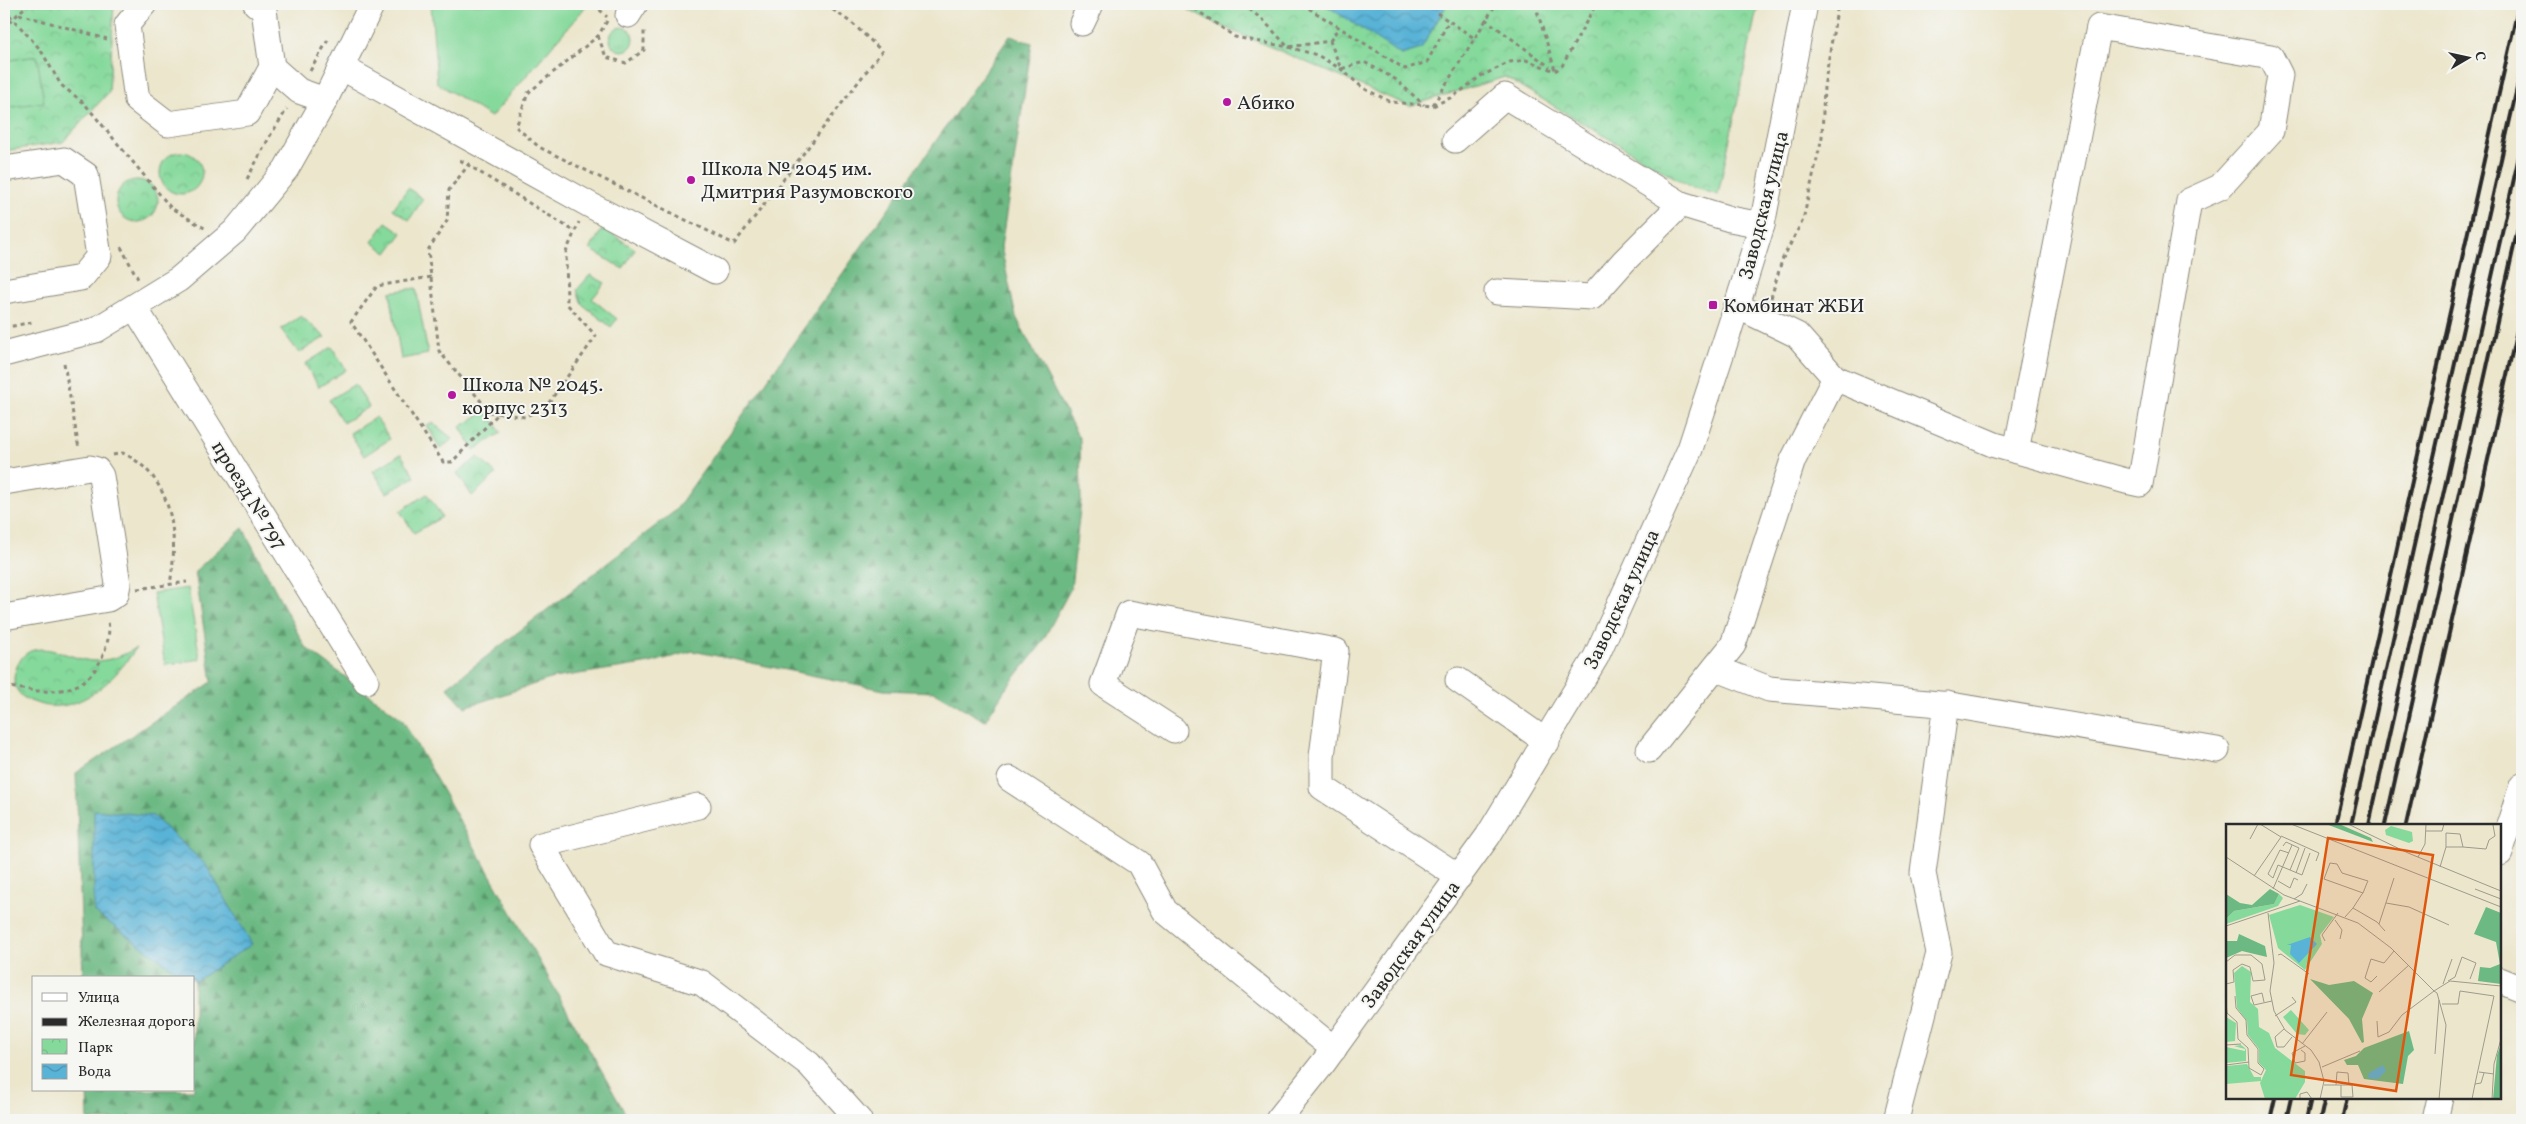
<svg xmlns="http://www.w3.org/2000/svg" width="2526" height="1124" font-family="Vollkorn,serif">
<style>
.grass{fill:url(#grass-tufts);stroke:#588263}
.forest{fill:url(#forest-firs);stroke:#4c7257}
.park{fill:url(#park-crowns);stroke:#588263}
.garden{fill:#85d99b;stroke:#588263}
.water{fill:url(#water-waves);stroke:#426f81}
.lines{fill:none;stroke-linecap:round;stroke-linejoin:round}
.minor-casing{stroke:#8b887c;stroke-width:27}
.path{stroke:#8b887c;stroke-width:3;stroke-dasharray:4 4;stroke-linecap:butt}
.minor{stroke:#fff;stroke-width:25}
.rail{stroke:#2b2b2b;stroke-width:4}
.poi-dot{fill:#b5179e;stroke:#f6f6f2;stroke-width:2}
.labels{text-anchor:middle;stroke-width:4;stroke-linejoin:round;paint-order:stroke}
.poi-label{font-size:20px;fill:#2b2b2b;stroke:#f6f6f2;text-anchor:start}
.street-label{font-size:20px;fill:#2b2b2b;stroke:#f6f6f2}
.inset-road{fill:none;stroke:#9e9b8c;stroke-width:1}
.view{fill:#df570e;fill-opacity:0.15;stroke:#df570e;stroke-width:2.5}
.inset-edge{fill:none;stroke:#2b2b2b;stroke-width:2.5}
</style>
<defs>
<pattern id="grass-tufts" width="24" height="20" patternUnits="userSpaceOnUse" patternTransform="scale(1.25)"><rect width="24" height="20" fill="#85d99b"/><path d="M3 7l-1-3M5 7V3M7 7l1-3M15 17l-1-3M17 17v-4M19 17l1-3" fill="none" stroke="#73ba86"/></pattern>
<pattern id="forest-firs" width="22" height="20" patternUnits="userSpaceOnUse" patternTransform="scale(1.25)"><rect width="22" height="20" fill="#6cb983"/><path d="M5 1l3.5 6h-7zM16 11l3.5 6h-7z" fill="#59976b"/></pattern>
<pattern id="park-crowns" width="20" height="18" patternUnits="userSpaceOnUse" patternTransform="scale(1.25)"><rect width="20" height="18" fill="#85d99b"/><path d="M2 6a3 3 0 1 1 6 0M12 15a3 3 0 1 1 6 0" fill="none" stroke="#73ba86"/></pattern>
<pattern id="water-waves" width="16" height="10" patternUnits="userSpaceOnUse" patternTransform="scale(1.25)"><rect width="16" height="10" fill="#59b3d7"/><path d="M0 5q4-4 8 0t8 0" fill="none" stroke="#4a92af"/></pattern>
</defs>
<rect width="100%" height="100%" fill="#f6f6f2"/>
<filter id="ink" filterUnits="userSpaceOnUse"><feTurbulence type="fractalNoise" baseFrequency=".02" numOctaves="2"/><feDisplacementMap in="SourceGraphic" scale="10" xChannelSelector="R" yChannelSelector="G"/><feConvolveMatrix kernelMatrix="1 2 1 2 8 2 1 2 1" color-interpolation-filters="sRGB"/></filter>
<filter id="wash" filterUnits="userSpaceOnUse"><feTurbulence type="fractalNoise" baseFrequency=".0096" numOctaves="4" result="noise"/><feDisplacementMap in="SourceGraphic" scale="20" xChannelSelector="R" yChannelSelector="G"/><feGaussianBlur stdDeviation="1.12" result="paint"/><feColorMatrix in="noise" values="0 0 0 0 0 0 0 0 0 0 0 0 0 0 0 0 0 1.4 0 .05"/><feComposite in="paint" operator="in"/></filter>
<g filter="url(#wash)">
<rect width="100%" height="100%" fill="#ebe6cc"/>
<circle class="grass" cx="622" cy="39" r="12"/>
<g class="forest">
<polygon points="1010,36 1032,43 1001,247 1016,317 1080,440 1081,500 1071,588 1040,646 1004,691 985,721 935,692 884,690 693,651 650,663 553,678 465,707 447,687 675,511"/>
<polygon points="243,528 305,647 402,719 629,1120 88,1120 87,1090 194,1090 194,978 83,978 76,773 212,682 195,571"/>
</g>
<g class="park">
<polygon points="4,4 114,4 109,92 63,142 4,151"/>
<polygon points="1178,4 1758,4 1718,195 1689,186 1505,77 1409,106 1207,20"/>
<circle cx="181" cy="173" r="21"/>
<circle cx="137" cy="201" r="21"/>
<polygon points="408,188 423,199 409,220 393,209"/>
<polygon points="386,222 402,233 387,253 372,242"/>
<polygon points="603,228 635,249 623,269 590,249"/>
<polygon points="590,275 605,283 592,299 617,319 611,327 582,304 577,290"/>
<polygon points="301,316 325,337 299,353 281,329"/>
<polygon points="332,347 346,370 319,387 305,364"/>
<polygon points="355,384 369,407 343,423 329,400"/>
<polygon points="487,410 501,433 474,450 460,427"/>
<polygon points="376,417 390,439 364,456 350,433"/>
<polygon points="433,423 453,439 440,449 427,425"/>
<polygon points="401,454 415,477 387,493 373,471"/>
<polygon points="478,457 496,474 472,496 457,473"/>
<polygon points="427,494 442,517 414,533 400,511"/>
<path d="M136,648C116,679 77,718 36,703C27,700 20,697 16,688C12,679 15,670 19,662C35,634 70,660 93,661C109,661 123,656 136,648Z"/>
</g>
<g class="garden">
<polygon points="431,4 588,4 491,117 437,83"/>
<polygon points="37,56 44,102 4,108 4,61"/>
<polygon points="416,288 428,354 401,359 390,292"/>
<polygon points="188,588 200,659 165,665 153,593"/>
</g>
<g class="water">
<polygon points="1324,4 1447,4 1421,49 1401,55"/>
<polygon points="94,810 153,816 206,865 252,944 194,982 194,978 186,978 94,912"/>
</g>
</g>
<g filter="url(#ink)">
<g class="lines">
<defs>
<g id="minor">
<polyline points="144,4 127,25 137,100 168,124 247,113 272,67 264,10 256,4"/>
<polyline points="628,15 635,4"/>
<polyline points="1082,23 1091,4"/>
<polyline points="272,67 299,91 325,100"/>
<polyline points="341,67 590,205 715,271"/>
<polyline points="1455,140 1505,96 1681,204 1730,219 1762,225"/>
<polyline points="4,169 64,160 86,175 99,256 81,278 4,291"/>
<polyline points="1497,292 1592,297 1624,261 1681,204"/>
<polyline points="1737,306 1797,335 1835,378 1995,445 2126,481 2140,484 2189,201 2220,187 2271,131 2280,75 2271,57 2099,27 2016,451"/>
<polyline points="135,308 366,681"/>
<polyline points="4,354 96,330 179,279 235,231 286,169 325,100 372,4"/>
<polyline points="4,482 90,468 97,470 101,476 118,584 116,594 108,599 4,617"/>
<polyline points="1715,668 1769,689 1951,705 2217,750"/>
<polyline points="1458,680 1547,742"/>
<polyline points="1174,730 1103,684 1129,613 1336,651 1322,756 1322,787 1459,877"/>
<polyline points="1649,750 1733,645 1793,460 1835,378"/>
<polyline points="1010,779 1139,863 1165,911 1334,1049"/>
<polyline points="698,806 541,845 606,953 702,983 809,1064 859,1120"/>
<polyline points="2500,853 2522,786"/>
<polyline points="2500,980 2522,989"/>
<polyline points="1278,1120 1324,1062 1488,836 1596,657 1690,449 1734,315 1762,225 1805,4"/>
<polyline points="1896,1120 1939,953 1923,873 1946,704"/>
<polyline points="2435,1120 2440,1098"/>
</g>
</defs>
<use href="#minor" class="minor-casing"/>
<g class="path">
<polyline points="594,4 607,17"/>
<polyline points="1188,4 1235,37 1288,47 1317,55 1341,69 1363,88 1391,102 1433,106 1454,96 1481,76 1510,62 1526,60 1555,71 1562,66 1596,4"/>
<polyline points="1243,4 1264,21 1288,47 1330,41 1341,69 1364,62 1395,79 1424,105"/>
<polyline points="1302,4 1405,69 1427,62 1449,21 1474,38"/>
<polyline points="1535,4 1555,70"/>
<polyline points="4,9 40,49 61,85 84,103 171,208 206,229"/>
<polyline points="1437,13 1449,21"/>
<polyline points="19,14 107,39"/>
<polyline points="1485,19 1550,67"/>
<polyline points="607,21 598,36 528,93 516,127 539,147 734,244 882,51 853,24 825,4"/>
<polyline points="4,28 28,4"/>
<polyline points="598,36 606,57 626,63 644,50 644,29"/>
<polyline points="1330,41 1339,27"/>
<polyline points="310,71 328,40"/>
<polyline points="1433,105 1496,4"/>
<polyline points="460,160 574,231"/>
<polyline points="470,163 449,190 447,221 428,250 439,351 490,412 525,417 548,404 596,336 567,304 566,252 579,222"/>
<polyline points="247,179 270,136 287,109"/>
<polyline points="121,247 138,279"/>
<polyline points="431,277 377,286 351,322 443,462 452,462 499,413"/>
<polyline points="1771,298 1782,260 1803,220 1822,137 1824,87 1838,4"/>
<polyline points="4,328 32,322"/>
<polyline points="64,363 79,449"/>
<path d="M113,455L123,453C173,477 179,535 170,584"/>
<polyline points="137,589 187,582"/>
<path d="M4,686C43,693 85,700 103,655C108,643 110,633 108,621"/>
</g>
<use href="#minor" class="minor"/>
<g class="rail">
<polyline points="2335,825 2519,4"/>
<polyline points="2351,825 2522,66"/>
<polyline points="2369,825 2522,143"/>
<polyline points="2385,825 2522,210"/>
<polyline points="2406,825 2522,308"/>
<polyline points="2270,1120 2275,1098"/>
<polyline points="2286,1120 2291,1098"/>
<polyline points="2306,1120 2311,1098"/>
<polyline points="2320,1120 2325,1098"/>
<polyline points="2342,1120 2347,1098"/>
</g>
</g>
</g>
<g class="poi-dot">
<circle cx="1227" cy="102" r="5"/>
<circle cx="691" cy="180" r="5"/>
<rect x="1708" y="300" width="10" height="10" rx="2.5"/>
<circle cx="452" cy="395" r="5"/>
</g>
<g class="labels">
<g class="poi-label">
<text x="1237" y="109">Абико</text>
<text x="701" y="175">Школа № 2045 им.<tspan x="701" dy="23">Дмитрия Разумовского</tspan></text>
<text x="1723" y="312">Комбинат ЖБИ</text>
<text x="462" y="391">Школа № 2045.<tspan x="462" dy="23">корпус 2313</tspan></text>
</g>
<g class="street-label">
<text transform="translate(1763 205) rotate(-76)" y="7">Заводская улица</text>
<text transform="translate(250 495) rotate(58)" y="7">проезд № 797</text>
<text transform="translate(1621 599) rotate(-65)" y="7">Заводская улица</text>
<text transform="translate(1410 944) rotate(-54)" y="7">Заводская улица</text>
</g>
</g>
<g transform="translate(2226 824)">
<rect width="275" height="275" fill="#ebe6cc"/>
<path d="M53,70L57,74L52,82L0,100V95L8,87L48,80ZM0,193L10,199L9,217L0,218ZM15,221L19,224L20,226V237L0,239V223L19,227V225L8,222ZM21,240L28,253H35V257L0,260V242Z" fill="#85d99b"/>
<path d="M100,0H113L145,14L147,18ZM44,65L53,70L48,80L8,87L0,95V70L14,79L26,81ZM260,83L275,89V160L252,157L254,143L264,144L274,140L270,118L248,110ZM13,110L39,122L41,133L16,127L0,134V117H11ZM84,155L103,161L128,157L147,169L136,195L138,218L136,219L123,195ZM183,207L188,226L182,232L177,260L138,255L132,241H121L118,236L130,232L138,224ZM275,220V275H267L271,231Z" fill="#6cb983"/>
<path d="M74,81L108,93L94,111L96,120L79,146L52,124L43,91ZM16,142L25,148L24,178L32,185L33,203L43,209L49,224L79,247V258L69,275H39L34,259L40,246L33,239V225L22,211L21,197L11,184L8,149Z" fill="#85d99b"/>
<path d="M165,2L186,8L187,17L183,19L160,11L159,6ZM65,186L83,206L79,211L71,210L57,193Z" fill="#85d99b"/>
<path d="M84,113L91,120L73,139L64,130L65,121H61ZM157,241L160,247L152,255L142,254L143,249Z" fill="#59b3d7"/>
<path class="inset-road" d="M65,0L275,83M122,0L182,29L275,67M200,7H216L218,0M55,12L93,29L90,37M24,15L32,0M57,22L60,18L73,24L64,46M220,23H237M63,29L54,26L42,50L47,54L52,41L76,51L84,29M0,33L58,71L132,99L165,124L208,167L224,157L275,162M192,33L199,20L200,0M214,43L220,23V9L234,10L237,23L260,25L263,16L269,12L267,1M70,49L79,24M28,52L55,13L34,0M52,57L64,64L68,54L72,56M47,65L66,21M249,65L275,75M68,75L76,70L81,60M160,79L183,83L223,101M127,84L151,98L159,107M42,89L48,139L44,167L48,187L59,206L85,226L93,238L98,257L94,275M119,93L127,84L136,70L137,69L141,59L142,57L116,49L111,40L104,39L98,55L137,69M109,96L116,106L114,115M153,100L168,54M0,102L74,77M99,117L96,111L112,89M52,131L55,130L83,150M0,138L9,131H25L36,140L39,156L27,157L24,143L16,140L7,146L8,158L0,160M151,152L145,158L139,154L145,135L158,139L168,127M222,157L229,153L236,133L250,139L244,155M217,160L226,135M153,168L183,141M0,178L1,189L11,198L12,215L22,224L23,244L35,251L38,245L32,239V225L21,211L20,196L10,184L9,172M38,178L36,169L25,172L28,181L46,177M216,180H232L234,167L268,172L249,260L255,259L258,249M49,192L70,178L66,173M151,197L152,213L163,208L176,191L208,167L211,169L220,201L213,275M58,205L49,213L51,223H58L66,213M76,220L101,188M0,221L15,220M75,226L79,229V237L69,239L66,229L79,222M209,230L213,176M0,241L23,238M96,243L134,227M253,248L268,250M98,261H126L127,273H115V261M110,261L111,248L122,249L123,261M74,275V270L81,268L86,275M246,275L249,260M266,275L268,240L275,215"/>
<path class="view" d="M102,14L207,31L170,267L65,251Z"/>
<rect width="275" height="275" class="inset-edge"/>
</g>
<rect width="2526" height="1124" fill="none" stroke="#f6f6f2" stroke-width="20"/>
<rect x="32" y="976" width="162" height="115" fill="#f6f6f2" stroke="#a5a5a2"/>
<rect x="42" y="993" width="25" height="8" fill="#ffffff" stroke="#a5a5a2"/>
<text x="78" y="1002" font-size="15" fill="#2b2b2b">Улица</text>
<rect x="42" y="1018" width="25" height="8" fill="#2b2b2b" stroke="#a5a5a2"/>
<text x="78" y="1026" font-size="15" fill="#2b2b2b">Железная дорога</text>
<rect x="42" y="1039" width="25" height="15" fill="url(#park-crowns)" stroke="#a5a5a2"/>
<text x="78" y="1052" font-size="15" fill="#2b2b2b">Парк</text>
<rect x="42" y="1064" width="25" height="15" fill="url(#water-waves)" stroke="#a5a5a2"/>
<text x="78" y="1076" font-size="15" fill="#2b2b2b">Вода</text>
<g transform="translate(2468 58) rotate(81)" stroke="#f6f6f2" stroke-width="4" paint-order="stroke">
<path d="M0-4L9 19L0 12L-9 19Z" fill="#2b2b2b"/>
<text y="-8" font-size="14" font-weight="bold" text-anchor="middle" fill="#2b2b2b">С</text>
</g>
</svg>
